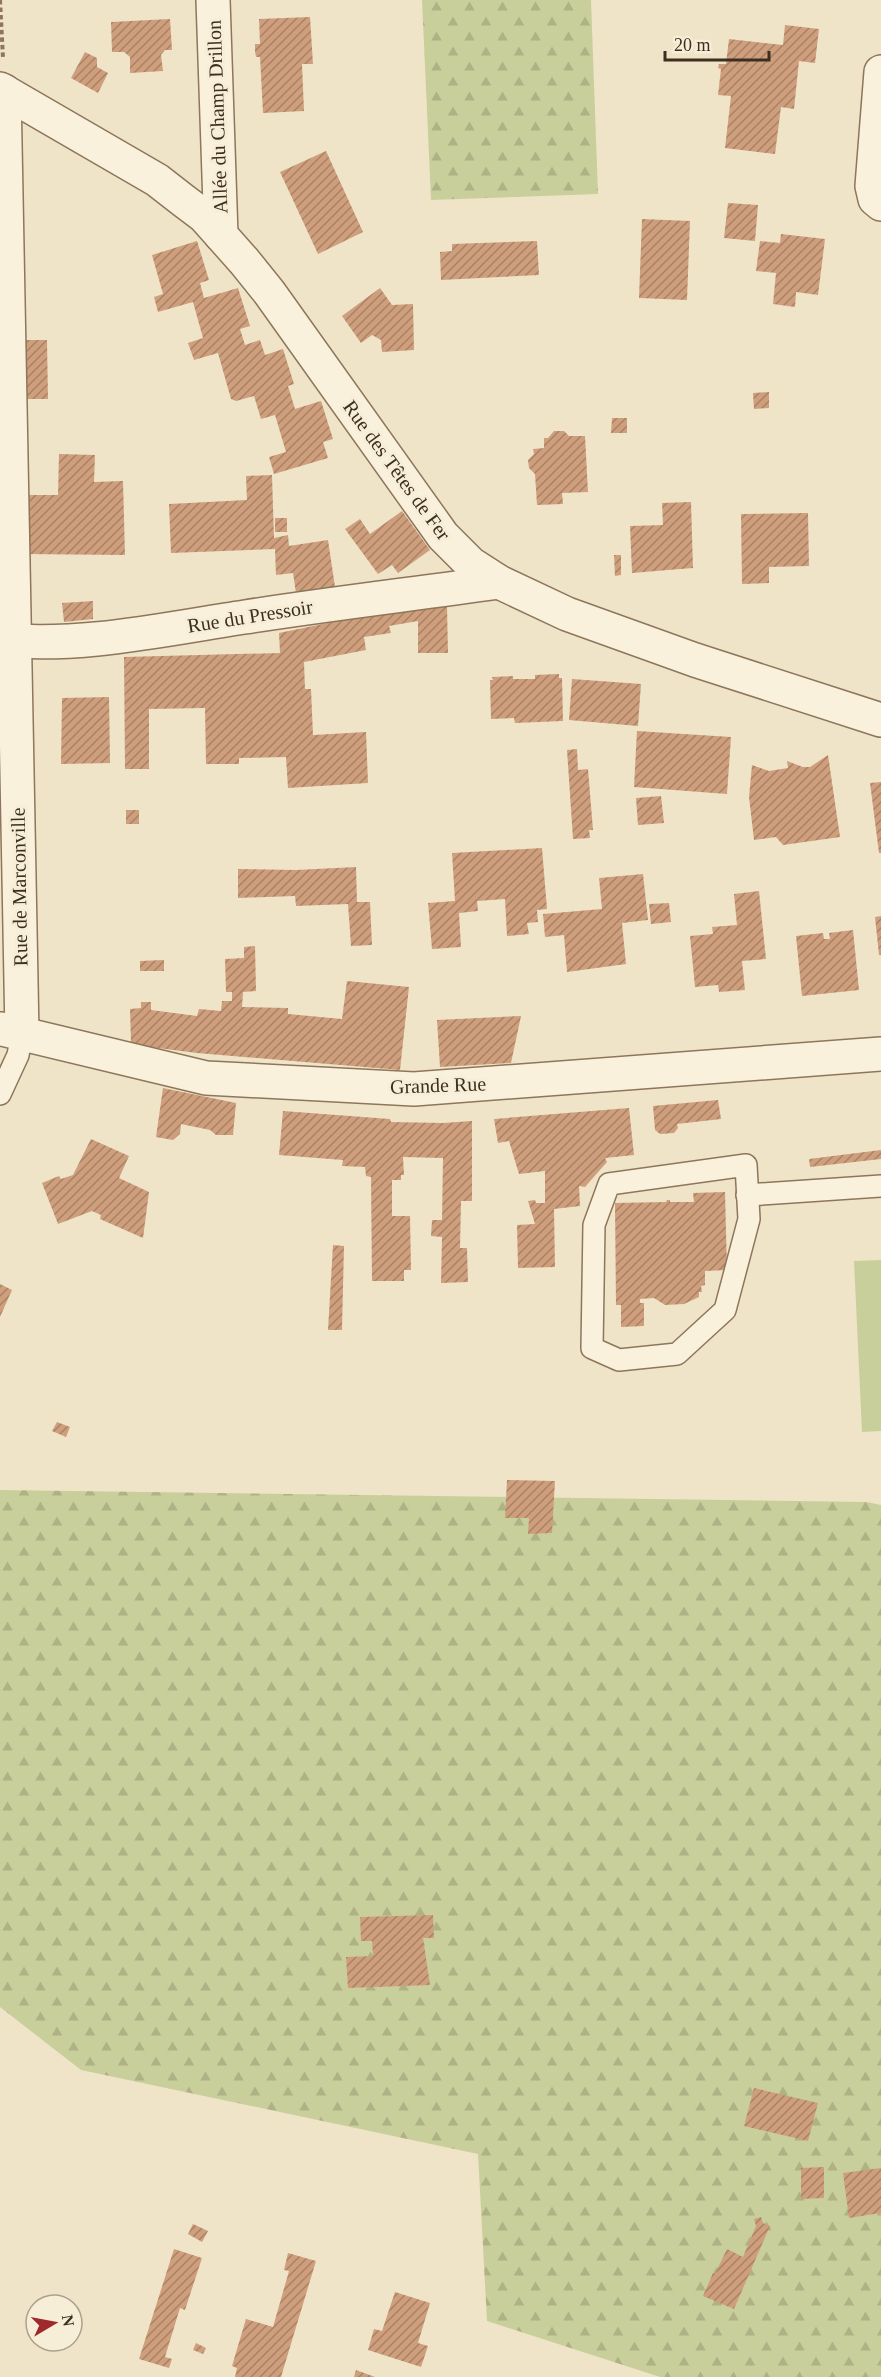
<svg xmlns="http://www.w3.org/2000/svg" width="881" height="2377" font-family="'Times New Roman',serif">
<style>
.forest{fill:url(#forest-firs)}
.park{fill:#c9cf9b}
.building{fill:url(#building-hatch)}
.lines{fill:none;stroke-linecap:round;stroke-linejoin:round}
.service-casing{stroke:#8d765c;stroke-width:24}
.minor-casing{stroke:#8d765c;stroke-width:36}
.path{stroke:#8d765c;stroke-width:4;stroke-dasharray:4.5 3;stroke-linecap:butt}
.service{stroke:#faf1dc;stroke-width:21}
.minor{stroke:#faf1dc;stroke-width:33}
.labels{text-anchor:middle;stroke-width:6;stroke-linejoin:round;paint-order:stroke}
.street-label{font-size:20px;fill:#3d2e20;stroke:#f7eed8}
</style>
<defs>
<pattern id="forest-firs" width="22" height="20" patternUnits="userSpaceOnUse" patternTransform="scale(1.5)"><rect width="22" height="20" fill="#c9cf9b"/><path d="M5 1l3.5 6h-7zM16 11l3.5 6h-7z" fill="#aeb285"/></pattern>
<pattern id="building-hatch" width="6" height="6" patternUnits="userSpaceOnUse" patternTransform="scale(1.5)"><rect width="6" height="6" fill="#cf9f7d"/><path d="M-1 1l2-2M0 6l6-6M5 7l2-2" fill="none" stroke="#a98266"/></pattern>
</defs>
<rect width="100%" height="100%" fill="#f0e4c8"/>
<g class="forest">
<polygon points="422,0 591,0 598,194 431,200"/>
<polygon points="0,1490 867,1502 881,1505 881,2377 660,2377 487,2321 478,2154 81,2070 0,2007"/>
</g>
<polygon class="park" points="881,1260 881,1431 862,1432 854,1261"/>
<g class="building">
<polygon points="310,17 313,64 302,64 304,111 263,113 260,57 256,57 255,51 255,44 260,44 259,19"/>
<polygon points="170,19 172,50 165,50 161,55 163,71 130,73 130,57 124,52 112,52 111,22"/>
<polygon points="785,25 819,29 815,63 799,61 794,109 781,107 775,154 725,148 731,96 718,95 721,69 718,68 719,64 726,64 729,39 783,45"/>
<polygon points="85,52 97,58 97,67 108,73 98,93 71,78"/>
<polygon points="326,151 363,232 318,254 280,172"/>
<polygon points="728,203 758,205 755,241 724,238"/>
<polygon points="642,219 690,221 687,300 639,298"/>
<polygon points="781,234 825,239 818,295 796,292 795,307 773,304 776,273 756,271 760,241 780,243"/>
<polygon points="197,241 209,280 200,283 204,298 238,288 250,326 240,329 245,345 260,340 265,355 283,349 294,384 288,386 295,409 321,401 333,439 323,442 328,458 274,474 269,457 286,452 275,415 261,419 254,396 236,401 231,399 218,353 194,360 188,343 203,338 193,302 158,312 154,297 163,294 152,255"/>
<polygon points="537,241 539,275 441,280 440,252 452,251 452,244"/>
<polygon points="380,288 392,305 413,304 414,350 382,352 381,340 372,335 361,343 342,316"/>
<polygon points="20,340 47,340 48,399 21,399"/>
<polygon points="769,392 769,408 754,409 753,393"/>
<polygon points="612,418 627,418 627,433 611,433"/>
<polygon points="554,431 564,431 569,436 585,436 588,492 562,493 563,504 537,505 535,474 529,468 528,460 534,454 533,449 544,448 544,438 548,438"/>
<polygon points="59,454 95,455 94,482 123,481 125,555 22,554 21,495 58,495"/>
<polygon points="272,475 274,538 288,535 289,546 328,540 335,587 296,593 293,573 276,575 275,549 171,553 169,504 247,500 246,476"/>
<polygon points="691,502 693,568 632,573 630,526 663,525 662,503"/>
<polygon points="402,511 430,550 398,573 392,565 378,574 345,529 360,519 370,534"/>
<polygon points="808,513 809,566 769,567 769,583 742,584 741,514"/>
<rect x="275" y="518" width="12" height="14"/>
<polygon points="614,555 621,555 621,575 615,576"/>
<polygon points="93,601 93,619 64,622 62,603"/>
<polygon points="447,606 448,653 418,653 418,621 389,626 391,633 364,637 366,650 304,662 305,689 311,689 313,735 366,732 368,783 288,788 286,757 239,758 239,764 206,764 205,708 149,709 149,769 125,769 124,657 280,653 279,633 386,611"/>
<polygon points="559,674 559,678 562,678 563,721 515,723 514,718 491,719 490,680 493,680 492,677 513,676 513,679 535,679 535,675"/>
<polygon points="572,679 641,684 638,726 569,720"/>
<polygon points="109,697 110,763 61,764 62,698"/>
<polygon points="637,731 731,737 727,794 634,787"/>
<polygon points="577,749 578,770 588,769 593,830 589,830 590,838 573,839 567,750"/>
<polygon points="828,755 840,837 783,845 776,837 754,840 749,797 752,765 769,771 788,768 787,761 803,767 810,767"/>
<polygon points="881,782 881,853 879,853 870,783"/>
<polygon points="661,796 664,823 638,825 636,798"/>
<rect x="126" y="810" width="13" height="14"/>
<polygon points="542,848 547,909 537,910 538,922 527,923 529,934 507,936 505,899 477,901 478,911 459,913 461,947 432,949 428,903 455,901 452,853"/>
<polygon points="356,867 357,902 370,902 372,945 351,946 348,904 296,906 295,896 238,898 238,869 296,870"/>
<polygon points="643,874 648,920 622,923 626,964 567,972 564,935 545,937 543,914 602,909 599,878"/>
<polygon points="759,891 766,959 742,961 745,990 719,992 718,985 695,987 690,936 713,934 712,927 737,925 734,894"/>
<polygon points="669,903 671,922 651,924 649,904"/>
<polygon points="881,916 881,955 879,955 875,917"/>
<polygon points="853,930 859,990 802,996 796,936 823,933 824,939 830,939 829,933"/>
<polygon points="255,946 256,991 243,992 242,1007 288,1008 288,1014 342,1019 347,981 409,987 400,1070 197,1053 142,1046 131,1042 130,1009 141,1008 141,1002 151,1002 151,1010 197,1016 199,1009 221,1011 222,1001 232,1001 232,992 226,992 225,959 244,958 244,947"/>
<polygon points="164,960 164,971 140,971 140,961"/>
<polygon points="521,1016 511,1063 440,1067 437,1020"/>
<polygon points="163,1088 236,1103 233,1135 216,1135 210,1130 181,1124 180,1134 173,1140 156,1137"/>
<polygon points="718,1100 721,1119 677,1124 678,1128 674,1133 660,1134 655,1130 653,1106"/>
<polygon points="629,1108 634,1155 605,1158 607,1162 585,1187 579,1186 580,1206 554,1209 555,1267 518,1268 517,1225 535,1224 528,1201 535,1200 536,1203 545,1203 545,1171 519,1174 509,1141 498,1143 494,1119"/>
<polygon points="283,1111 390,1119 391,1122 443,1123 472,1121 472,1201 461,1201 460,1248 467,1248 468,1282 441,1283 442,1237 431,1236 432,1220 442,1220 443,1158 403,1157 404,1175 401,1175 401,1180 392,1180 392,1216 410,1216 411,1270 404,1270 404,1281 372,1281 371,1177 366,1176 365,1167 342,1166 343,1160 279,1155"/>
<polygon points="91,1139 129,1156 119,1178 149,1192 143,1238 100,1219 101,1215 92,1211 58,1224 42,1183 59,1176 61,1179 73,1175"/>
<polygon points="881,1150 881,1159 810,1167 809,1159"/>
<polygon points="725,1192 727,1270 705,1271 705,1285 701,1286 702,1292 699,1292 699,1297 684,1304 665,1305 654,1298 640,1299 640,1303 644,1303 644,1326 621,1327 621,1305 616,1305 615,1203 666,1202 667,1200 670,1200 670,1202 694,1202 693,1193"/>
<polygon points="333,1245 344,1246 342,1330 328,1330"/>
<polygon points="0,1284 12,1290 0,1317"/>
<polygon points="57,1422 70,1427 66,1437 52,1431"/>
<polygon points="507,1480 555,1481 552,1533 528,1534 529,1518 505,1518"/>
<polygon points="433,1915 434,1938 423,1938 430,1985 348,1988 346,1957 373,1956 372,1941 361,1941 360,1917"/>
<polygon points="754,2088 818,2103 808,2141 744,2126"/>
<polygon points="824,2167 824,2198 801,2199 801,2168"/>
<polygon points="881,2168 881,2213 849,2218 843,2173"/>
<polygon points="761,2217 763,2223 770,2226 734,2309 703,2296 713,2273 715,2274 727,2249 743,2257 756,2226 754,2219"/>
<polygon points="193,2224 208,2231 202,2242 188,2234"/>
<polygon points="174,2249 202,2258 185,2310 180,2308 165,2357 172,2359 169,2368 139,2359"/>
<polygon points="288,2253 316,2261 281,2377 235,2377 237,2368 232,2366 246,2319 273,2327 289,2271 284,2270"/>
<polygon points="395,2292 430,2303 418,2343 428,2346 421,2367 368,2350 374,2329 382,2331"/>
<polygon points="196,2343 206,2348 203,2354 193,2350"/>
<polygon points="356,2370 375,2377 354,2377"/>
</g>
<g class="lines">
<defs>
<g id="service">
<polyline points="0,1094 18,1055 22,1034"/>
<polygon points="746,1165 749,1219 725,1310 677,1354 619,1360 592,1348 594,1225 609,1184"/>
<polyline points="747,1195 881,1186"/>
</g>
<g id="minor">
<polyline points="213,0 221,235"/>
<polyline points="881,72 872,186 875,199 881,204"/>
<polyline points="0,89 157,180 184,201 204,216 244,261 269,292 443,536 471,564 499,582 567,614 695,660 881,720"/>
<polyline points="4,91 22,1034"/>
<path d="M0,640C81,648 165,629 245,617C329,604 414,594 499,582"/>
<polyline points="2,1029 206,1078 414,1089 881,1054"/>
</g>
</defs>
<use href="#service" class="service-casing"/>
<use href="#minor" class="minor-casing"/>
<polyline class="path" points="0,0 3,58"/>
<use href="#service" class="service"/>
<use href="#minor" class="minor"/>
</g>
<g class="labels">
<g class="street-label">
<text transform="translate(217 117) rotate(-92)" y="7">Allée du Champ Drillon</text>
<text transform="translate(397 470) rotate(54)" y="7">Rue des Têtes de Fer</text>
<text transform="translate(250 616) rotate(-9)" y="7">Rue du Pressoir</text>
<text transform="translate(19 887) rotate(-91)" y="7">Rue de Marconville</text>
<text transform="translate(438 1085) rotate(-2)" y="7">Grande Rue</text>
</g>
</g>
<g transform="translate(54 2323) rotate(80)"><circle r="28" fill="#f7eed8" stroke="#ada18e" stroke-width="1.5"/>
<path d="M0-4.5L10 22L0 15L-10 22Z" fill="#9e2a2b"/>
<text y="-9" font-size="16" font-weight="bold" text-anchor="middle" fill="#3d2e20">N</text>
</g>
<path d="M665 51v9h104v-9" fill="none" stroke="#3d2e20" stroke-width="3"/>
<text x="674" y="51" font-size="18" fill="#3d2e20" stroke="#f7eed8" stroke-width="4.5" paint-order="stroke">20 m</text>
</svg>
